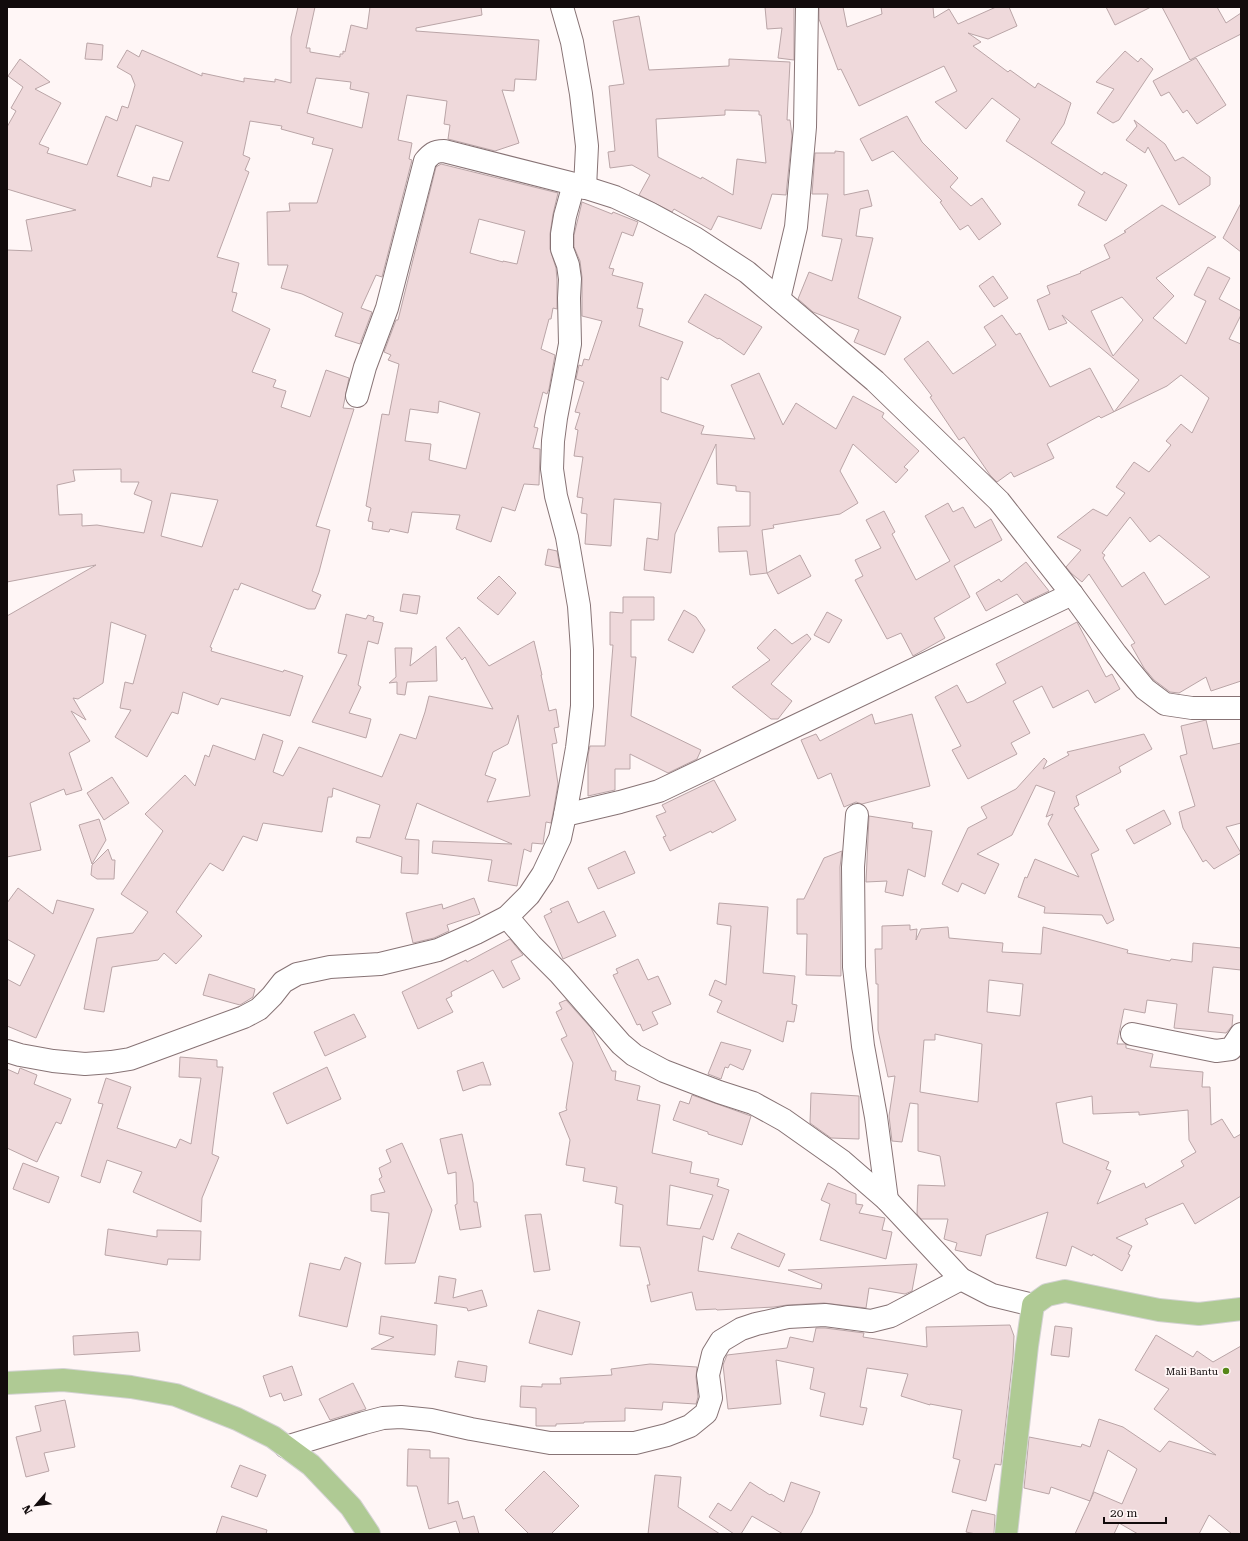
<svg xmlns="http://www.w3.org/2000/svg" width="1248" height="1541" font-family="'Roboto Serif',serif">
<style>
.building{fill:#efd9db;stroke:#baa5a7;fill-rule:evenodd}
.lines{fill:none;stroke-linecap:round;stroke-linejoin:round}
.minor-casing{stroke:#877375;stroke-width:24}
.major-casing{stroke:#d4d3d3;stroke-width:24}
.minor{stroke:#fff;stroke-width:22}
.major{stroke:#afca94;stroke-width:22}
.poi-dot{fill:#568617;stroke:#fff6f6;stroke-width:1.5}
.labels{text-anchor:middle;stroke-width:3.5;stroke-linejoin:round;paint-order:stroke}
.poi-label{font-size:10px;fill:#120b0c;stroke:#fff6f6;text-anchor:end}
</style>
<rect width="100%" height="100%" fill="#fff6f6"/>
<g class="building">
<path d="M298,7H315L306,48H310V52L340,57V54H343V51L345,52L351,25L367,29L370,7H481L482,15L416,28V31L539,40L536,80L515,79L514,91L502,90L519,143L495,151L448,139L450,125L444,124L447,101L407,95L398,140L412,143L409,159L412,160L382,277L376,275L361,308L372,312L360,344L335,336L343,313L302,294L281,288L288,265H268L267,212L290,211L289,203H317L333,149L312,144L314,138L281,129L282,126L250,121L243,155L250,158L245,170L249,172L217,257L239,263L232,292L237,293L232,311L270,329L252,372L276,380L273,387L286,391L281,407L310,417L326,370L349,378L343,408L354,409L316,526L330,530L319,572L312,591L321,595L315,609H308L241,583L238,590L234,589L210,647L212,648L211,651L283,672L284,670L303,676L290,716L221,698L218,705L183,692L178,714L172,712L147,757L115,737L131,710L120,708L125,682L133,684L146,635L111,622L103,683L78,699L73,698L86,720L71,711L90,741L69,753L82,790L66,795L64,789L30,803L41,850L7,857V616L96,565L7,582V250L32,251L26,220L76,210L7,189V127L16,111L11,108L23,87L8,76L20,59L50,82L35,89L61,103L39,144L49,148L47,153L87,165L106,116L117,121L122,106L128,108L135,85L131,75L117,67L127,50L139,57L142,50L202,76V73L244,82V78L275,82V79L291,83V37ZM316,78L351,82L350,89L369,93L362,128L307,113ZM136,125L183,142L169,181L153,177L151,187L117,176ZM121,469V482H139L134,494L152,501L144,533L97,525L82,526V514L59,515L57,485L75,481L73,470ZM171,493L218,500L202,547L161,536Z"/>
<polygon points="765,7 794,7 794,60 778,58 782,28 767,29"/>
<polygon points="819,7 843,7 847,27 882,14 881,7 933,7 934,18 949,9 958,24 996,7 1009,7 1017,26 988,39 968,33 981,42 973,46 1008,72 1010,70 1035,88 1038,83 1071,103 1064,124 1051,143 1102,175 1104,172 1127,185 1106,221 1078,205 1085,192 1006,141 1020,119 992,98 966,129 935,102 957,91 944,66 859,106 841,69 838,70 819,19"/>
<polygon points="1106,7 1151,7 1115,25"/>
<polygon points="1162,7 1217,7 1226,23 1241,13 1241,34 1190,60"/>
<path d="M639,16L649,70L729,66V59L790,62L787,120H790L792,136L786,195L772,194L761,229L718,216L711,230L674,209L672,212L639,195L650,175L632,165L610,168L608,152L615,151L609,86L624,84L613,21ZM725,110L759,111V115H761L766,163L737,159L733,195L702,177L701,179L658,157L656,119L725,115Z"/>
<polygon points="87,43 103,45 102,60 85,59"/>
<polygon points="1125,51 1138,62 1141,58 1153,69 1119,120 1113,123 1097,113 1114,89 1096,82"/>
<polygon points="1196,58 1226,105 1197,124 1187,110 1183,113 1169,92 1161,96 1153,81"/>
<polygon points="907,116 922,142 958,178 950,187 971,206 982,198 1001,224 979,240 968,225 960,230 940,202 942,201 893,151 872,161 860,139"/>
<polygon points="1134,120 1165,144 1175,161 1183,157 1210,177 1210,185 1179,205 1148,147 1145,153 1126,140 1137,126"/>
<polygon points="835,151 844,152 844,195 868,190 872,206 860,209 856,236 873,238 858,298 901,317 885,355 854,342 859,330 813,312 798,299 809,272 832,281 842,239 822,236 828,194 812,194 815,153 835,153"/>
<path d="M441,164L558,193L553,214L550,234V249L556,268L557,280V309L553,308L551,319H549L541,349L555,355L549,389L547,394L543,392L534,427L538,428L533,448L540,449L539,485L524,484L515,511L502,507L491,542L456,529L460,515L412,512L408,533L390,529L389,532L372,529L373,522L368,521L371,508L366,506L382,414L389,415L399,364L388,360L391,355L384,352L396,320H398L436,167ZM479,219L525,231L517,264L503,261V262L470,253ZM439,401L480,413L466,469L429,460L431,444L405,441L410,409L438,413Z"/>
<polygon points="582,202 612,214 613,212 638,222 633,236 622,232 609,268 614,269 612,275 643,283 637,308 643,309 639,326 683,342 668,380 661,377 661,412 704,426 701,434 755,439 731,385 759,373 783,425 796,403 836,429 853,396 884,413 882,417 919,451 904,467 908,470 896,483 853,444 840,471 858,503 840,514 773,525 774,528 762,530 767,573 800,555 811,576 778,594 767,573 750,575 747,551 719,552 718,527 750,526 750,492 736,491 736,486 717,484 716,444 675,534 671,573 644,570 647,538 658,540 661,503 614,499 611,546 585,544 587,514 581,513 583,498 577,497 583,457 574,456 578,430 575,429 580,413 575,412 584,382 576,379 579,365 582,366 584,359 589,360 602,321 582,316 582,277 580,261 574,247 574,235"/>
<polygon points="1241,203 1241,252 1223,238"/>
<path d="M1162,205L1216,237L1156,278L1174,296L1153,318L1186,344L1206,301L1194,295L1208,267L1230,278L1219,299L1241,311V315L1229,339L1241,344V681L1211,691L1206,677L1179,693L1170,692L1154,680L1144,668L1131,645L1135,643L1089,574L1082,582L1072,574L1066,567L1081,550L1057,537L1093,509L1107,516L1125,493L1116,487L1134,462L1149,472L1171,445L1166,441L1181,424L1192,433L1209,398L1181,375L1167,386L1101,418L1099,416L1047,444L1054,458L1014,477L1011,472L997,482L990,475L964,437L959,440L930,397L932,396L904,359L928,341L953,374L996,345L984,327L1002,315L1016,335L1020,333L1050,387L1090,368L1114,412L1139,380L1062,315L1067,323L1049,330L1037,300L1050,294L1047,286L1081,273L1080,272L1110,258L1104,245L1126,232L1124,231ZM1122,297L1143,320L1113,356L1091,311ZM1130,517L1150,542L1159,535L1210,577L1165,605L1144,572L1122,587L1103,558L1105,555L1102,553Z"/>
<polygon points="993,276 1008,298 994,307 979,286"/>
<polygon points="705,294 762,327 744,355 719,338 718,339 688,322"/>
<polygon points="948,503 953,512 963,507 975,528 991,519 1002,540 954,566 970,597 934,618 945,638 913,656 901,633 887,639 855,580 863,576 855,560 881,548 866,520 884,511 895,532 892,534 916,580 950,561 925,516"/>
<polygon points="548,549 557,551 560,568 545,565"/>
<polygon points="1026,562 1049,591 1024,603 1017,594 986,611 976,593 999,579 1001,582"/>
<polygon points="499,576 516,593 498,615 477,598"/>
<polygon points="403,594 420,596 417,614 400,611"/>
<polygon points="623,597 654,597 654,620 631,620 631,657 636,657 631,716 701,750 697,759 668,773 630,754 630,769 615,769 615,790 588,796 588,755 590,746 605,746 613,645 610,645 610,612 623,613"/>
<polygon points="684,610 696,617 705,630 693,653 668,640"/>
<polygon points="827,612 842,620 829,643 814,635"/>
<polygon points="346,614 366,619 368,615 374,617 373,621 383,623 378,644 368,641 358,685 361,687 349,713 371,719 366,738 312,722 347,655 338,653"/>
<polygon points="1077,622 1106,677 1112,674 1120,689 1095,703 1088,690 1053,708 1042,686 1013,701 1030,733 1011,743 1017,754 968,779 952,750 961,746 935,697 957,685 967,703 973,701 1006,683 996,664"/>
<path d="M459,627L489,666L534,641L542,675H541L549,711L556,709L559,727L554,728L557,743L552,744L558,784L553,813L551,823L546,822L543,844L532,843L531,852L524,849L517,886L488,881L492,860L432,853L433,841L512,844L417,803L405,839L419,840L418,874L401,873L402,857L356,842L357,837L370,838L380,805L333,788L332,797H328L322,832L263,823L257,841L243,836L223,871L210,863L176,912L202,936L176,964L164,953L158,960L112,967L104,1012L84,1009L97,938L133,933L148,912L121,894L163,831L145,814L185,775L195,786L205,755L209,757L213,745L255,760L263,734L283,741L273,772L283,776L299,747L382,777L400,734L416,739L425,712L429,696L493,709L465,657L462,660L446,638ZM518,715L530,796L487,802L496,779L485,775L493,752L508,744Z"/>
<polygon points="775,629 792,644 807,634 811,639 771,684 792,701 778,719 771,719 732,687 770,660 757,648"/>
<polygon points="436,646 437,681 407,682 405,695 397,694 397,682 389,683 396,677 395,648 412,648 410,666"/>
<polygon points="872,714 875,724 912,714 930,786 862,804 856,802 844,807 831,773 818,779 801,740 816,734 820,741"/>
<polygon points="1206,720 1213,749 1241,743 1241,823 1226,827 1241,853 1214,869 1206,860 1203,862 1183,828 1179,812 1195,806 1180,756 1187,754 1181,726"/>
<polygon points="1144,734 1152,749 1119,767 1121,772 1076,796 1079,805 1074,808 1099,850 1091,854 1114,920 1107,924 1102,915 1044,913 1045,907 1018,897 1025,877 1027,878 1035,859 1079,877 1048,824 1053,814 1046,817 1055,792 1036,785 1012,835 977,854 999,864 985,894 962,883 958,892 942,884 968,828 987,818 981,807 1016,789 1044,758 1047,761 1043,769 1069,755 1067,752"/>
<polygon points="112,777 129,803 104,820 87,793"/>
<polygon points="714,780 736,820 712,833 711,831 670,851 663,837 666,836 656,816 666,812 662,805"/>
<polygon points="1164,810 1171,824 1134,844 1126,830"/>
<polygon points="869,816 913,823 912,828 932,831 925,877 908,869 903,896 885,892 887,881 866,882"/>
<polygon points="99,819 106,840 92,864 79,825"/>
<polygon points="108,849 112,860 115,860 114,879 97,879 91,875 92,865"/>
<polygon points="625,851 635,873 598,889 588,868"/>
<polygon points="842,851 840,867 841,976 806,975 807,934 797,934 797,899 804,899 824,858"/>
<polygon points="18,888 53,914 57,900 94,909 36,1038 7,1026 7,979 20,986 35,955 7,939 7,903"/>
<polygon points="474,898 480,914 447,925 449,931 434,938 413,943 406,913 442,904 443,909"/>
<polygon points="568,901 578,923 604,911 616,936 563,959 544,916 552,912 550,909"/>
<polygon points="719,903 768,907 763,973 795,976 792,1004 797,1005 794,1022 787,1021 783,1042 717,1012 722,1001 709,995 715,980 726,985 731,926 717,924"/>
<path d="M910,925V930L917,929L916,940L921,929L948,927L949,938L1003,943L1002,952L1041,954L1043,927L1128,950L1127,953L1170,961L1171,959L1192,962L1193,943L1241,948V970L1213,967L1208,1012L1233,1015L1232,1026L1226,1033L1174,1028L1177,1004L1147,1000L1145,1013L1124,1009L1117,1044H1126V1048L1153,1054L1150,1067L1203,1072L1202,1087H1210L1211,1125L1222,1119L1234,1138L1241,1134V1196L1195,1224L1183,1203L1145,1219L1148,1224L1116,1238L1132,1246L1128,1254L1130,1255L1122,1271L1093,1254L1092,1256L1072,1246L1066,1266L1036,1258L1048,1212L986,1235L981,1256L955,1250L957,1243L944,1239L948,1219H921L917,1214L918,1185L945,1186L940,1156L918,1151V1104L910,1103L902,1142L892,1141L889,1116L895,1076L888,1077L878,1030V984H876L875,949H882V926ZM989,980L1023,984L1020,1016L987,1012ZM935,1034L982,1044L978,1102L920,1092L924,1040H935ZM1092,1096L1093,1114L1139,1112V1115L1188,1110L1189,1140L1196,1152L1181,1161L1184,1166L1146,1188L1144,1183L1097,1204L1111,1171L1106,1169L1109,1162L1063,1143L1056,1103Z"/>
<polygon points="510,939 523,955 511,961 520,979 503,988 493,970 451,992 452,996 446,999 453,1012 418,1029 402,992 466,960 467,962"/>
<polygon points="638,959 648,980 658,976 671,1004 652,1012 658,1024 643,1031 640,1024 637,1025 613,975 618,973 616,969"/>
<polygon points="209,974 255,989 253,997 240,1005 203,995"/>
<path d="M566,1000L591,1028L612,1071H616L615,1080L640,1086L637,1100L660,1105L652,1153L692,1162L690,1173L719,1179L717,1186L729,1190L713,1240L703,1236L698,1271L821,1289L822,1284L788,1270L917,1264L912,1291L905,1294L869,1288L866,1308L824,1303L787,1305L774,1307L717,1310L716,1309L696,1310L692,1292L651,1302L647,1285H650L640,1247L620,1246L623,1205L615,1203L617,1187L583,1181L585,1168L566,1165L570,1140L559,1113L567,1110L566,1108L573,1063L561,1039L567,1036L556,1012L562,1009L559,1003ZM670,1185L713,1195L700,1229L667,1225Z"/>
<polygon points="354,1014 366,1037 325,1056 314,1032"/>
<polygon points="721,1042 751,1050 743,1070 730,1064 728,1068 725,1067 721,1079 708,1074"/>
<polygon points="180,1057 217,1060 217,1067 223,1067 212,1154 219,1157 202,1198 201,1222 133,1192 142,1172 107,1160 100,1183 81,1176 103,1104 98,1103 106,1078 131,1087 117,1128 176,1148 180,1139 191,1144 201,1078 179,1077"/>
<polygon points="483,1062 491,1085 480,1085 463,1091 457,1071"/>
<polygon points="327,1067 341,1099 287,1124 273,1093"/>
<polygon points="20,1068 37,1075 34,1084 71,1099 61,1124 56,1122 37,1162 7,1148 7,1069 18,1074"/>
<polygon points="811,1093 859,1096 859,1139 831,1138 810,1123"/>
<polygon points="692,1095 751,1116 742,1145 708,1134 708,1132 673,1120 680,1101 689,1104"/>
<polygon points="462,1134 473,1183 474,1202 477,1202 481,1227 460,1230 455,1205 457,1204 456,1172 448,1174 440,1139"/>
<polygon points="402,1143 432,1210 415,1263 385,1264 389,1213 371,1211 371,1195 385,1192 379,1179 382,1177 379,1168 391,1162 386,1150"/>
<polygon points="23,1163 59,1177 49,1203 13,1189"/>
<polygon points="828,1183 856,1194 856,1204 863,1205 859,1213 885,1218 882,1230 892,1232 886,1259 820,1240 830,1204 821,1200"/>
<polygon points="541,1214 550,1270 534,1272 525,1215"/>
<polygon points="108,1229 157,1237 157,1230 201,1231 200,1260 168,1259 167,1265 105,1255"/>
<polygon points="738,1233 785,1254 779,1267 731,1248"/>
<polygon points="345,1257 361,1263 347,1327 299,1316 310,1263 340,1270"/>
<polygon points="439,1276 456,1279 453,1298 482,1290 487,1306 468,1311 467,1308 434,1303 436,1303"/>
<polygon points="538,1310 580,1322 572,1355 529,1343"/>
<polygon points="381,1316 437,1325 435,1355 371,1349 394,1337 379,1334"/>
<polygon points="1010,1325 1014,1336 1013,1357 1001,1465 995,1464 986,1501 952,1492 960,1460 953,1458 962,1410 930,1404 930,1405 901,1396 908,1374 867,1368 860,1407 867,1408 863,1425 820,1416 825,1393 810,1389 814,1368 776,1360 781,1404 728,1409 723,1365 727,1355 787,1348 790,1337 813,1342 816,1328 825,1328 864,1333 863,1337 927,1347 926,1327"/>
<polygon points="1055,1326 1072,1328 1069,1357 1051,1355"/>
<polygon points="138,1332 140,1351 74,1355 73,1336"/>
<polygon points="1156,1335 1193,1357 1197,1351 1213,1362 1241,1346 1241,1534 1232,1534 1209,1515 1199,1534 1138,1534 1119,1523 1114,1534 1075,1534 1094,1492 1122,1504 1137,1469 1108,1450 1090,1501 1051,1487 1049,1494 1024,1488 1029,1437 1081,1447 1082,1444 1090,1447 1099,1419 1123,1427 1160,1452 1169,1441 1216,1455 1154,1409 1169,1389 1135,1370"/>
<polygon points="458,1361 487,1366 485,1382 455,1377"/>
<polygon points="650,1364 697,1367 696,1377 698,1397 696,1404 663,1402 662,1410 625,1408 625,1421 584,1422 584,1423 556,1424 556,1426 536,1426 536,1408 520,1407 521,1386 542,1387 542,1384 561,1384 560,1378 612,1375 611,1369"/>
<polygon points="292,1366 302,1395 284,1401 281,1393 270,1397 263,1376"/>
<polygon points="353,1383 366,1409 330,1420 319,1399"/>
<polygon points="65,1400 75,1447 44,1453 49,1471 26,1477 16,1437 41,1431 35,1406"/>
<polygon points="408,1449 430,1450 430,1458 449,1458 448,1504 458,1501 463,1519 474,1516 479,1534 460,1534 456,1521 429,1529 417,1486 407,1486"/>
<polygon points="240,1465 266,1475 257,1497 231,1487"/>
<polygon points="544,1471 579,1506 551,1534 529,1534 505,1510"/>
<polygon points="655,1475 681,1477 678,1507 720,1534 648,1534"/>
<polygon points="750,1482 770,1495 771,1494 784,1502 791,1482 820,1492 812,1513 800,1534 783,1534 752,1516 741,1534 734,1534 709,1517 718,1503 731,1511"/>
<polygon points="972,1510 995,1515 994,1534 976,1534 966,1532"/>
<polygon points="222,1516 267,1530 266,1534 216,1534"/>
</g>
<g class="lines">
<defs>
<g id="minor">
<polyline points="562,7 572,42 581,94 587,146 585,188"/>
<polyline points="779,299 796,227 805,127 807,7"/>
<path d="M357,396L365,367L387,308L425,161C431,154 434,151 444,151L574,184L615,197L649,213L695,238L747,272L875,381L999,501L1072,594L1116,654L1145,689L1165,704L1192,708H1241"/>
<polyline points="565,815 620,802 659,791 1072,594"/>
<polyline points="857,815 853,867 854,967 863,1046 876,1117 887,1200"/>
<polyline points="507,917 531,945 560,974 621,1044 634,1055 664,1071 719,1092 753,1103 784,1120 842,1161 887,1200 961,1279 992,1295 1033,1305"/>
<polyline points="1132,1034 1216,1051 1231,1049 1241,1034"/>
<polyline points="7,1051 20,1055 53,1061 85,1064 111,1062 130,1059 244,1017 259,1009 272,996 283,982 297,974 330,967 380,964 438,950 476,933 507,917 529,895 543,874 560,838 565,815 577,748 582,706 582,650 579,606 567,537 556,496 552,469 553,441 556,418 570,344 569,298 570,279 568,265 562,249 562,234 565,216 574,184"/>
<polyline points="286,1447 364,1423 383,1418 401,1417 431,1420 471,1429 550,1443 635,1443 667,1435 690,1426 706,1413 711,1398 708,1375 713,1354 721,1341 741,1329 756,1324 788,1317 825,1315 871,1321 891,1316 961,1279"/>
</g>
<g id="major">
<polyline points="7,1383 63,1380 131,1387 176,1395 237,1419 273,1437 311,1465 351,1507 369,1534"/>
<polyline points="1006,1534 1027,1346 1033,1305 1047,1295 1065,1291 1159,1310 1199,1314 1241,1309"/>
</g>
</defs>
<use href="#minor" class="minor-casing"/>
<use href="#major" class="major-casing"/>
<use href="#minor" class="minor"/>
<use href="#major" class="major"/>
</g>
<circle class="poi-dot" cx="1226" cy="1371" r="4"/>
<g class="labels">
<g class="poi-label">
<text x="1218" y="1375">Mali Bantu</text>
</g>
</g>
<rect width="1248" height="1541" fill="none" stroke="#120b0c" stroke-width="16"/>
<g transform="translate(36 1505) rotate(242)" stroke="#fff6f6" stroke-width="3" paint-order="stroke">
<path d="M0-3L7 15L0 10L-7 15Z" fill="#120b0c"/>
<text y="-6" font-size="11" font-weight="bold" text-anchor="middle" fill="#120b0c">N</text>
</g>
<path d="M1104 1517v6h62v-6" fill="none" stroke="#120b0c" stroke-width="2"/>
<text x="1110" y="1517" font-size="12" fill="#120b0c" stroke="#fff6f6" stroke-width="3" paint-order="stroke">20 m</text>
</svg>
